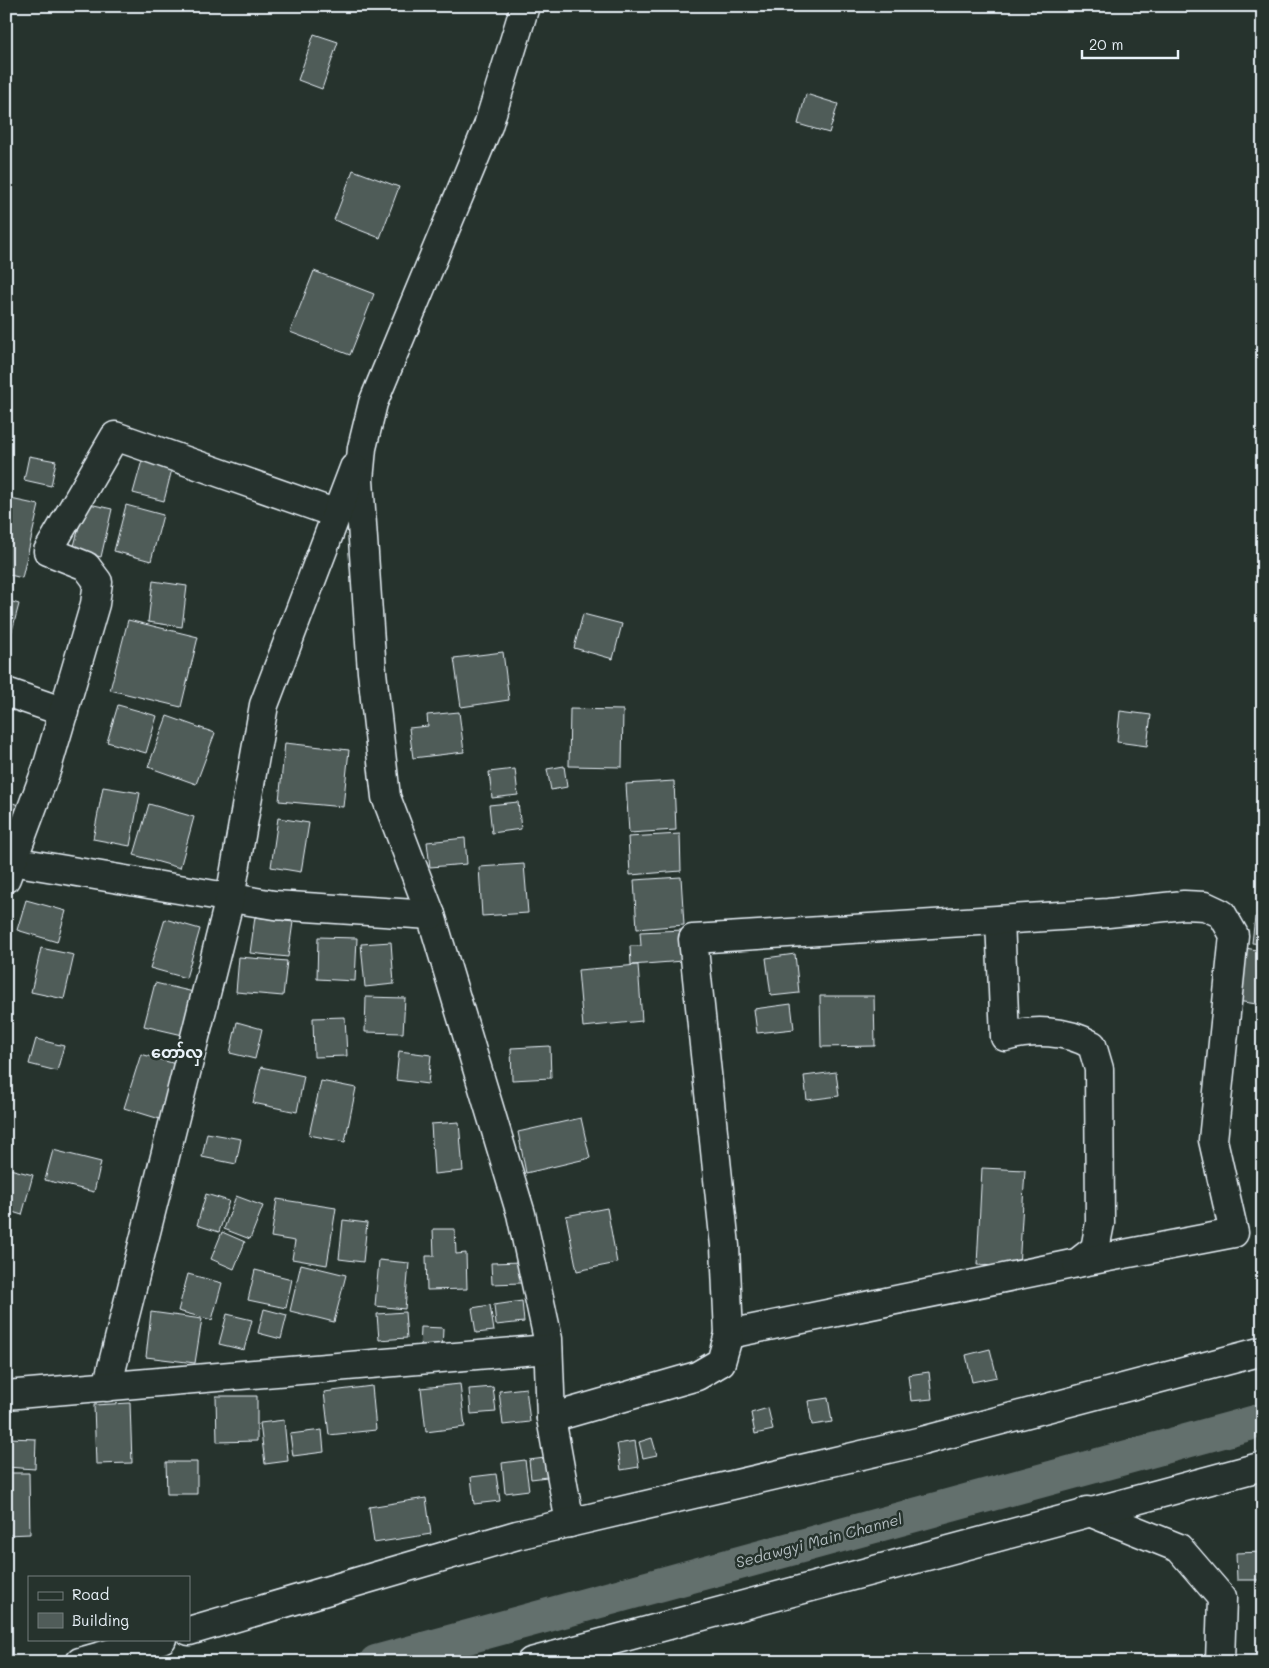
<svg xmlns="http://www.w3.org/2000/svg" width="1269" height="1668" font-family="Mali,'Noto Sans Myanmar',sans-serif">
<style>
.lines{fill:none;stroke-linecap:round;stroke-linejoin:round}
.canal{stroke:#636f6d;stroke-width:34}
.building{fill:#505c59;stroke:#e8f1f8}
.street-casing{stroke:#e8f1f8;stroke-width:31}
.secondary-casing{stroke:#e8f1f8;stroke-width:31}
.street{stroke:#26332d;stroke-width:28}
.secondary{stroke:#26332d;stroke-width:28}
.labels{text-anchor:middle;stroke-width:5;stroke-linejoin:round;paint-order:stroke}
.water-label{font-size:15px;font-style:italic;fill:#b3bdc0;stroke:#26332d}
.quarter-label{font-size:16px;font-weight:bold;fill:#e8f1f8;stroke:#26332d}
</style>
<rect width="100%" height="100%" fill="#26332d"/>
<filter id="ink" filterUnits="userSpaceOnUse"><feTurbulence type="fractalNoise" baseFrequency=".02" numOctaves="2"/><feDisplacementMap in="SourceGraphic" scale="10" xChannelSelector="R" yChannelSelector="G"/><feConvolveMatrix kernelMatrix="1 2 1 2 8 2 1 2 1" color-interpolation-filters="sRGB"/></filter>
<g filter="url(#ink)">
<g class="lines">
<polyline class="canal" points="376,1662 1263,1420"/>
</g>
<g class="building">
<polygon points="314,34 338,42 322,89 298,80"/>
<polygon points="806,94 838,104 829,133 798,124"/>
<polygon points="353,170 399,187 380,238 334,220"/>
<polygon points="314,271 374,294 350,355 290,332"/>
<polygon points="29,456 56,461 51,486 24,480"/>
<polygon points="143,457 173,465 164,501 133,493"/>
<polygon points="6,498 39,505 22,578 6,574"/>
<polygon points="85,503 112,509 101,557 73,550"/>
<polygon points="126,505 163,515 151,561 114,551"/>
<polygon points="153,581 187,586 182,627 148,622"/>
<polygon points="6,600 19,604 6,654"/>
<polygon points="583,614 622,624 613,659 574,648"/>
<polygon points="128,620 198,637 181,707 110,690"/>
<polygon points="503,652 509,700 461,707 454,658"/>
<polygon points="118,705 157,716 146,753 107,742"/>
<polygon points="570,709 623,710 622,767 569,766"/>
<polygon points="1120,711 1151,715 1147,746 1117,742"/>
<polygon points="459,712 464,752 413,758 409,728 428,726 427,715"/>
<polygon points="167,716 215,733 196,784 148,767"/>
<polygon points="285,743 349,750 343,807 279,801"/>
<polygon points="564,766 567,787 551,790 547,769"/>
<polygon points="515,769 518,795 492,798 489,772"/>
<polygon points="674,781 676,830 629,833 626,784"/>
<polygon points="1263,786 1263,822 1257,821"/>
<polygon points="103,787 140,793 130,846 93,839"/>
<polygon points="6,801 19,805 6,849"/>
<polygon points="518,802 521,829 492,833 489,805"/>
<polygon points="149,804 194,817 180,868 134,855"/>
<polygon points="278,818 309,823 301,872 271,867"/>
<polygon points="680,834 681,871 630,875 628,837"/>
<polygon points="465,838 467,864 430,867 427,842"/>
<polygon points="524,864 528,913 482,916 479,867"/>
<polygon points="1261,864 1263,864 1263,908 1259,908"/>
<polygon points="681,877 684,925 637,929 634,880"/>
<polygon points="26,900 66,911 57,942 17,930"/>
<polygon points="255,917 293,922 288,957 250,953"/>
<polygon points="1255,917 1263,917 1263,944 1252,943"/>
<polygon points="165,919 200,929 186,978 150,968"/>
<polygon points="683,930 684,961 631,965 630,946 641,946 640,932"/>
<polygon points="318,937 357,938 355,981 317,979"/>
<polygon points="391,942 394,984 365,987 361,944"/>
<polygon points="41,948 74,955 64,999 31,992"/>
<polygon points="1245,948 1263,951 1263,1005 1237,1001"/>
<polygon points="795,954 799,993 771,996 766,958"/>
<polygon points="239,957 287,961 283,996 236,992"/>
<polygon points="638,965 642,1021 583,1027 578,970"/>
<polygon points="155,983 198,993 187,1036 144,1026"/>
<polygon points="820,996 874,996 875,1046 821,1047"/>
<polygon points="366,997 405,998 403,1033 365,1032"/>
<polygon points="791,1004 794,1029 757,1033 754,1009"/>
<polygon points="345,1017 347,1056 314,1057 313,1018"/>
<polygon points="237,1022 262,1029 255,1059 230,1053"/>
<polygon points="36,1039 64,1046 57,1071 29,1064"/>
<polygon points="550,1046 551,1078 512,1080 511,1048"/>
<polygon points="399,1051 431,1055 428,1084 396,1080"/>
<polygon points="141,1054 179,1065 163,1120 124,1108"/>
<polygon points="261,1067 304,1076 297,1112 253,1103"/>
<polygon points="836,1072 839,1096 807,1100 804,1076"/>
<polygon points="321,1081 356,1088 345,1142 309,1135"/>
<polygon points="581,1118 590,1158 526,1173 518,1132"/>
<polygon points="459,1122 463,1171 434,1174 431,1124"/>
<polygon points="207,1133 241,1139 236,1164 202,1157"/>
<polygon points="53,1150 101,1162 94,1192 45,1180"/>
<polygon points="6,1168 33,1175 22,1215 6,1210"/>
<polygon points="982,1168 1025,1170 1019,1267 977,1265"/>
<polygon points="206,1194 229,1201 219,1232 197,1225"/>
<polygon points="236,1196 263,1206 250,1239 224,1229"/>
<polygon points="277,1199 336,1208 327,1265 292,1259 295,1241 271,1237"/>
<polygon points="607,1208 617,1263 577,1271 566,1216"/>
<polygon points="343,1220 367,1223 363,1262 339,1259"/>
<polygon points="433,1229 455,1229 456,1254 466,1253 467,1289 427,1290 426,1256 434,1256"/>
<polygon points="222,1232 245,1242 234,1269 211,1259"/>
<polygon points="379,1260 409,1263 405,1309 375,1306"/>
<polygon points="521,1262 521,1283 492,1284 491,1263"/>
<polygon points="301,1264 346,1275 334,1322 290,1311"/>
<polygon points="255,1270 292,1279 286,1308 248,1300"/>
<polygon points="188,1274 222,1283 212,1320 178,1311"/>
<polygon points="522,1301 524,1322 496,1325 494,1305"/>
<polygon points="490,1305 494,1331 476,1333 472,1308"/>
<polygon points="264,1309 287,1315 281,1339 258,1333"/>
<polygon points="151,1312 202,1319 195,1363 146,1357"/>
<polygon points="405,1312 407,1338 379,1340 377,1314"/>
<polygon points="227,1314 252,1320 244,1350 219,1344"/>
<polygon points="421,1327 443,1328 442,1352 420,1352"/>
<polygon points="990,1349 997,1377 972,1382 966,1355"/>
<polygon points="929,1372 932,1399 911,1401 908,1375"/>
<polygon points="460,1384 465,1427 426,1432 421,1388"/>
<polygon points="372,1386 376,1430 329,1435 324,1392"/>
<polygon points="493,1387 496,1412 471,1414 469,1389"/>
<polygon points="526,1388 530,1422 503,1425 499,1391"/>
<polygon points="216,1396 257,1396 257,1441 217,1442"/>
<polygon points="828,1398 832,1422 812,1425 808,1401"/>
<polygon points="130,1403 132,1463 96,1464 94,1405"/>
<polygon points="768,1408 773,1430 755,1434 751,1413"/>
<rect x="6" y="1413" width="3" height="18"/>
<polygon points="284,1420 288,1461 265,1464 260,1423"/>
<polygon points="322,1430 324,1452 293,1456 290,1434"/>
<polygon points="7,1438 36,1439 35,1469 6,1467"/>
<polygon points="652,1438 657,1455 643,1458 639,1442"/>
<polygon points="635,1441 639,1467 621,1470 617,1444"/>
<polygon points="545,1458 547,1477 531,1479 529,1460"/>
<polygon points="525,1460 529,1490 505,1493 502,1463"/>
<polygon points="166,1462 197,1462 197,1494 167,1494"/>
<polygon points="6,1473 29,1473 30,1534 6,1535"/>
<polygon points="496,1474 500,1501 474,1504 471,1477"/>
<polygon points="426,1498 431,1534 374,1543 369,1507"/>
<polygon points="1263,1552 1263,1580 1237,1580 1236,1553"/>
</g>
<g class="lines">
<defs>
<g id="street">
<polyline points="525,6 488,126 373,403 362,448 359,480 372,672 386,797 431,915 521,1214 548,1339 551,1418 570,1523"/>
<polyline points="6,692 64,712"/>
<polyline points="6,860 274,905 431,915"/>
<polyline points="6,878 47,768 95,604 98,582 86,566 48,551 115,436 337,514"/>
<path d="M729,1334L1077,1263L1095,1249L1100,1223L1099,1069L1092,1045C1067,1030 1032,1029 1005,1037L1000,920"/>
<polyline points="107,1387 230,898 264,705 354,468"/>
<polyline points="6,1395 548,1349"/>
<polyline points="551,1418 697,1376 721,1362 729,1334 725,1246 693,939 1108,913 1184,905 1205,906 1222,914 1234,935 1213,1140 1234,1233 1077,1263"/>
<polyline points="1087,1511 1179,1548 1222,1598 1220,1662"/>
</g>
<g id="secondary">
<polyline points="189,1631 517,1535 922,1441 1263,1351"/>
<polyline points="80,1662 162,1639"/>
<polyline points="531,1662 1263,1466"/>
</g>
</defs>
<use href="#street" class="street-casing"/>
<use href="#secondary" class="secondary-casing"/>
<use href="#street" class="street"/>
<use href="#secondary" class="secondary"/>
</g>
</g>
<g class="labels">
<g class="water-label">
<text transform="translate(819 1541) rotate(-15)" y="5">Sedawgyi Main Channel</text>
</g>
<g class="quarter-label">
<text x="177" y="1058">တော်လှ</text>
</g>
</g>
<rect width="1269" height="1668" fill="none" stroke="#26332d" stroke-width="25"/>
<rect x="12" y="12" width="1244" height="1643" fill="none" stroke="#e8f1f8" stroke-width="2" filter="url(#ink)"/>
<rect x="28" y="1576" width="162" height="65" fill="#26332d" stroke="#747f7e"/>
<rect x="38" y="1592" width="25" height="8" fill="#26332d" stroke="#747f7e"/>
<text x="72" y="1600" font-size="15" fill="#e8f1f8">Road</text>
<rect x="38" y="1613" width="25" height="15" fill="#505c59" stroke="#747f7e"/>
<text x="72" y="1626" font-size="15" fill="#e8f1f8">Building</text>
<path d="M1082 50v8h96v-8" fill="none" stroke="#e8f1f8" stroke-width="2.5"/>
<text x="1089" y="50" font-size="15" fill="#e8f1f8" stroke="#26332d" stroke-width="4" paint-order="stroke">20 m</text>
</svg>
